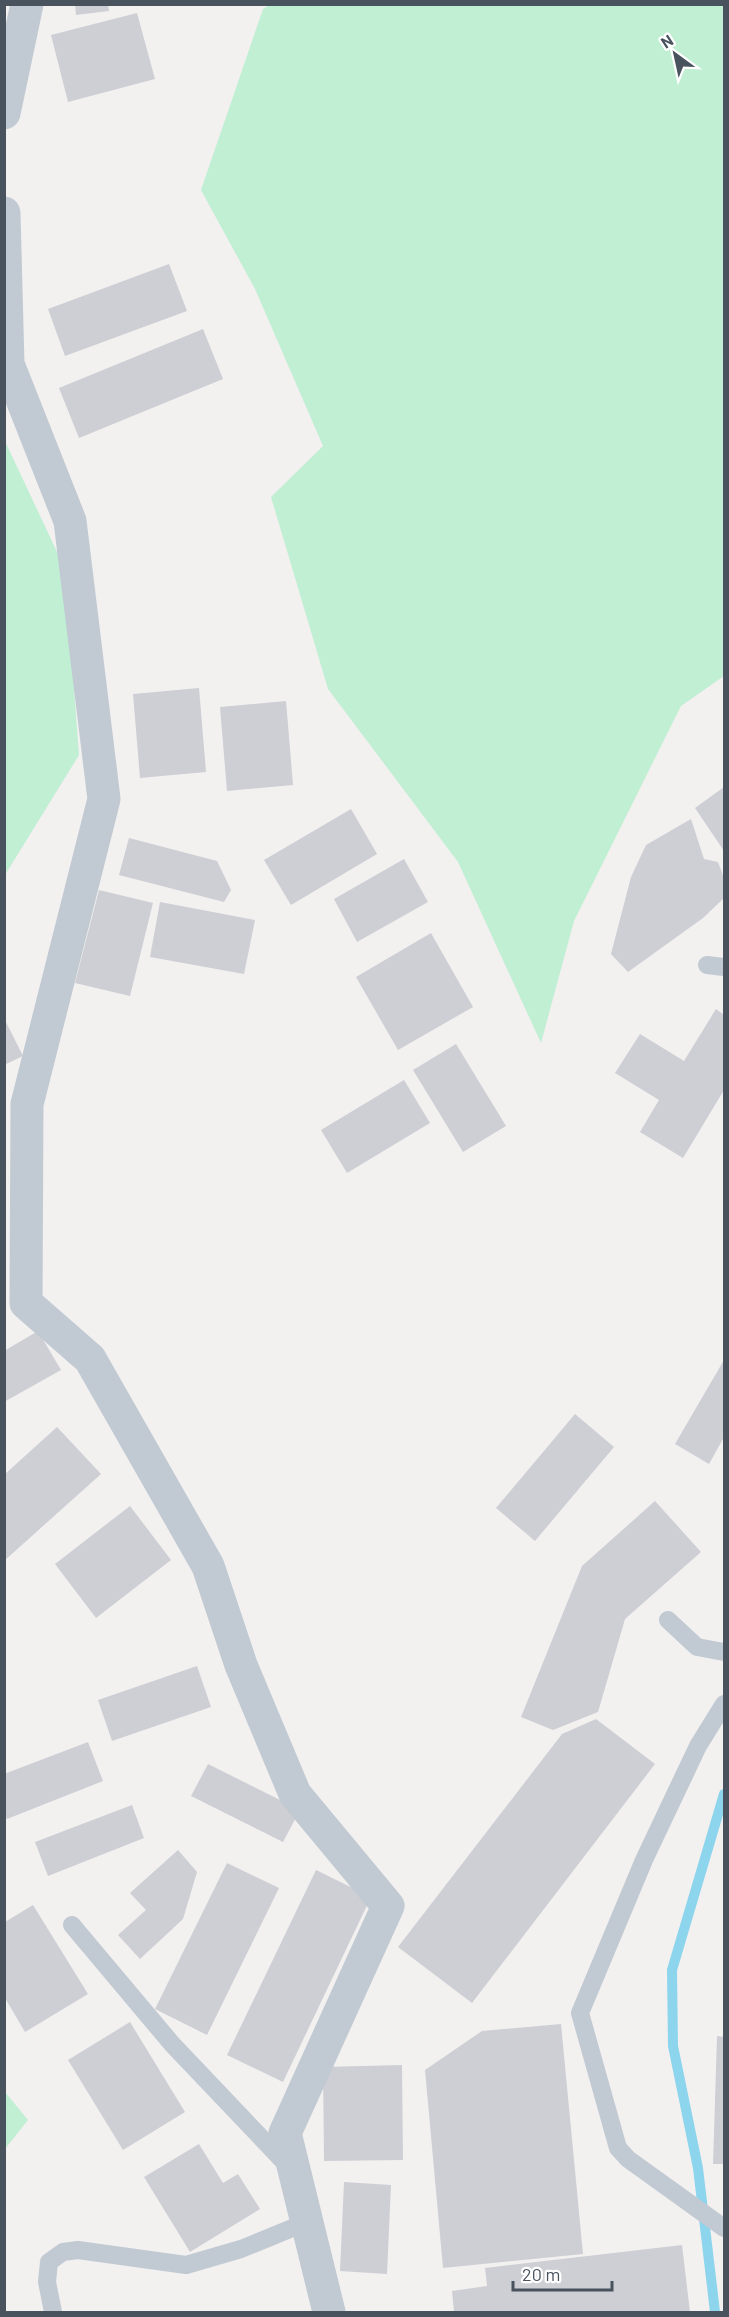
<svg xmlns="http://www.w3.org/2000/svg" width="729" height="2317" font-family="Barlow,sans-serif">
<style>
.green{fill:#c0efd4}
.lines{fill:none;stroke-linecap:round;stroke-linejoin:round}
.stream{stroke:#8dd5ec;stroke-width:10}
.building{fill:#cdcfd5}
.lane{stroke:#c1cad2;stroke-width:18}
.street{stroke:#c1cad2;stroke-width:33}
</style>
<rect width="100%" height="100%" fill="#f3f0f0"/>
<g class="green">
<polygon points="269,5 724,5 724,676 681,706 574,921 541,1043 458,862 328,689 271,497 323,446 255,289 201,190 263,9"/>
<polygon points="4,439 65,569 79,755 5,875"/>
<polygon points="5,2092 28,2120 5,2149 4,2149"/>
</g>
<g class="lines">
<polyline class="stream" points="715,2312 698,2168 673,2046 672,1970 724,1794"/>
</g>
<g class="building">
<polygon points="75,4 108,4 109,11 76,15"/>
<polygon points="137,13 155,79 68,102 51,35"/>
<polygon points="169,264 187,311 65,356 48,309"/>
<polygon points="203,329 223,379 79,438 59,388"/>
<polygon points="199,688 206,772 140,778 133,694"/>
<polygon points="286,701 293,785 227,791 220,707"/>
<polygon points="724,787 724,851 695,808"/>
<polygon points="351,809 377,854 291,905 264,860"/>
<polygon points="691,819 704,859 718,862 724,878 724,898 703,918 628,972 611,954 631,877 646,845"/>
<polygon points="129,838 217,861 231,890 224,902 119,875"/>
<polygon points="404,859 428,902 357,942 334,899"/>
<polygon points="99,890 153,903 130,996 75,983"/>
<polygon points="160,902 255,920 244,974 150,957"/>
<polygon points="431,933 473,1007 398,1050 356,977"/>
<polygon points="716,1009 724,1015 724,1090 683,1158 640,1132 659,1100 615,1073 640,1034 684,1061"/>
<polygon points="4,1018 23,1056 4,1065"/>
<polygon points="456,1044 506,1126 463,1152 413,1070"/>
<polygon points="404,1080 430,1123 347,1173 321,1130"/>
<polygon points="38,1331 61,1370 4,1402 4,1351"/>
<polygon points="724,1360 724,1437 709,1464 675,1444"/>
<polygon points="575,1414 614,1447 535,1541 496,1508"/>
<polygon points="57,1427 101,1474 4,1561 4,1475"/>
<polygon points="655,1501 701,1552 625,1619 598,1712 553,1730 521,1717 582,1566"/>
<polygon points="130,1506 171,1560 96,1618 55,1564"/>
<polygon points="197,1666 211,1707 112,1741 98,1700"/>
<polygon points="596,1719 655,1764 472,2003 398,1947 562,1734"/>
<polygon points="88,1742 103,1781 7,1819 4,1814 4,1774"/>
<polygon points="208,1764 300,1810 283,1842 191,1796"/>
<polygon points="132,1805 144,1838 48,1876 35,1842"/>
<polygon points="178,1850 197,1872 183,1919 140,1959 118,1935 146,1910 130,1893"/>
<polygon points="227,1863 279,1888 207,2035 155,2009"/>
<polygon points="316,1870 371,1897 283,2082 227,2055"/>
<polygon points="33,1905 88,1994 25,2032 5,1998 5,1922"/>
<polygon points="130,2022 185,2112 123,2150 68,2060"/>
<polygon points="561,2024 583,2254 443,2268 425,2070 482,2031"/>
<polygon points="717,2036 724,2037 724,2164 713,2164"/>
<polygon points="402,2065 403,2160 324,2161 323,2067"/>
<polygon points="199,2144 223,2183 238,2174 260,2209 190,2252 144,2177"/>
<polygon points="344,2182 391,2185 387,2274 340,2271"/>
<polygon points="682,2245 690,2312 454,2312 452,2291 487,2286 485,2268"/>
</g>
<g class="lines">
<g class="lane">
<polyline points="707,965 724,967"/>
<polyline points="668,1620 697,1647 724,1652"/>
<polyline points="724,1704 698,1746 644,1860 580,2013 618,2148 628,2159 724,2228"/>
<polyline points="72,1925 172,2044 289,2167"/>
<polyline points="53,2312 47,2282 49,2262 63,2252 78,2250 186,2265 241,2249 307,2222"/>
</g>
<g class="street">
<polyline points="4,113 27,4"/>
<polyline points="4,213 8,364 70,521 104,799 27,1104 26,1303 90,1359 208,1566 241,1665 295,1794 388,1906 285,2133 329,2312"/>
</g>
</g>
<rect width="729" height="2317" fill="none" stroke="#48535e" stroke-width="12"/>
<g transform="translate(675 54) rotate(327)" stroke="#ffffff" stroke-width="4.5" paint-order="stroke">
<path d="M0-4.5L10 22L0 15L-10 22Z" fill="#48535e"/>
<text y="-9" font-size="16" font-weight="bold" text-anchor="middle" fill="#48535e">N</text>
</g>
<path d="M513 2281v9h99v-9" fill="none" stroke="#48535e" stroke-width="3"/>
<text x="522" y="2281" font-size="18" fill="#48535e" stroke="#ffffff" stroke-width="4.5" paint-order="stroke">20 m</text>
</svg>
